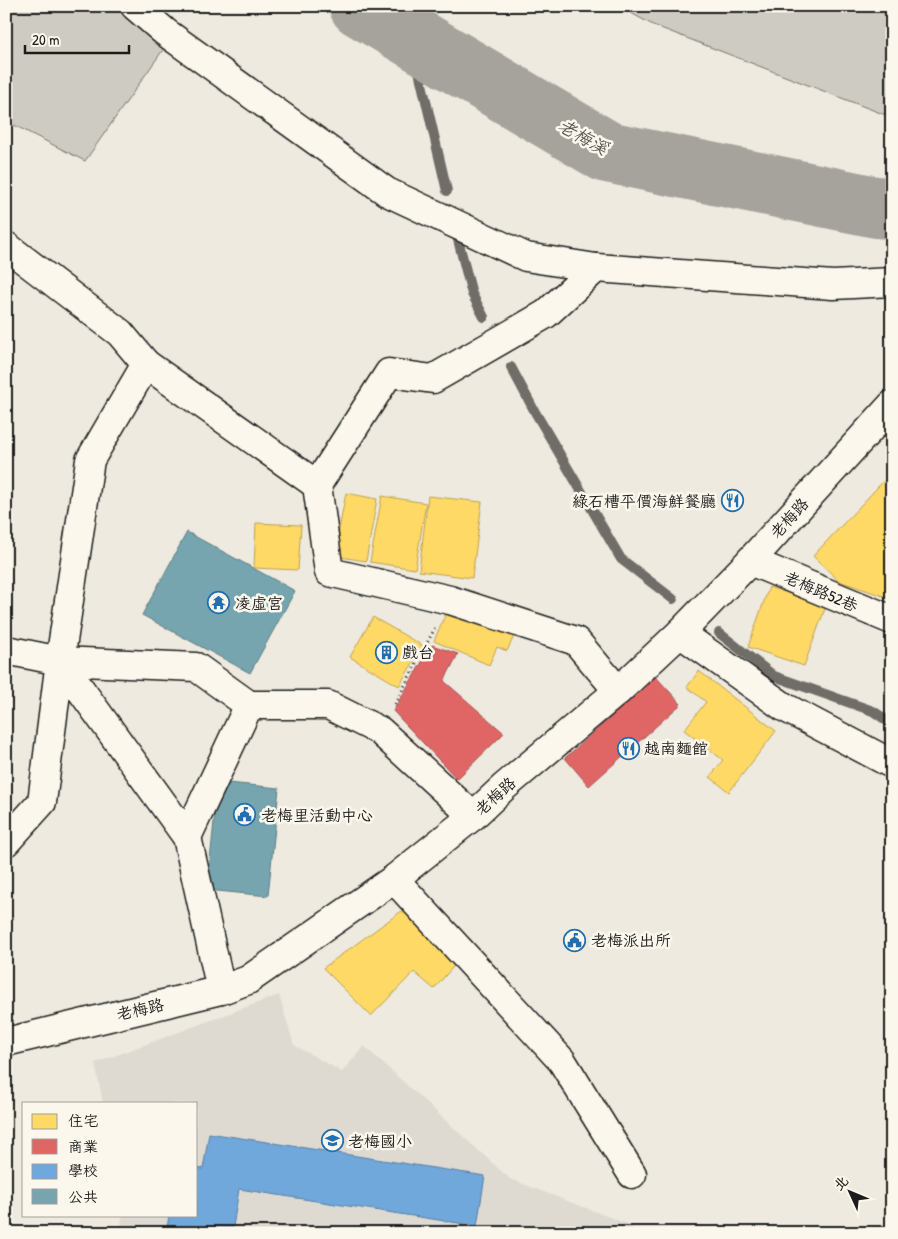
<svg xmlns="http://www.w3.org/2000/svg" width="898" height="1239" font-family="'Patrick Hand','LXGW WenKai TC',sans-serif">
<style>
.built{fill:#dedad1}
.green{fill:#ceccc2;stroke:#75746f}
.homes{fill:#ffd966;stroke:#bba050}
.shops{fill:#e06666;stroke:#a55050}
.schools{fill:#6fa8dc;stroke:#567ea2}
.public{fill:#76a5af;stroke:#5b7c83}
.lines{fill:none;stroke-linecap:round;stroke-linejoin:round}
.stream{stroke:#6f6d69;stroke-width:10}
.river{stroke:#a6a39d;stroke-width:62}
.minor-casing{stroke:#1c1c1c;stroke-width:31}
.path{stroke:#1c1c1c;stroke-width:3;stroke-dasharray:1 4;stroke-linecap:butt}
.minor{stroke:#fbf7ec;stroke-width:28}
.labels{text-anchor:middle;stroke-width:5;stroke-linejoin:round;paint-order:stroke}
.poi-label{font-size:16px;fill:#1c1c1c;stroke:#fbf7ec;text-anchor:start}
.street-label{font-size:16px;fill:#1c1c1c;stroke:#fbf7ec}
.water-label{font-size:18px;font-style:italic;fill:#5a5956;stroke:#fbf7ec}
</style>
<rect width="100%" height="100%" fill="#eeeadf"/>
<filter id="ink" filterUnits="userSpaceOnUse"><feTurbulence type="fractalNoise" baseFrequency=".02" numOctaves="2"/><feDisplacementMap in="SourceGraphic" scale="10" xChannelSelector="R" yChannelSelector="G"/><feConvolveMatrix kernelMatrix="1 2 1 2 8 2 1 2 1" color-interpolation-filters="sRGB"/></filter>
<g filter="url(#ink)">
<polygon class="built" points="279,995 294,1045 342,1072 364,1046 510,1179 633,1226 632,1233 121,1233 122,1215 196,1215 196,1103 103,1103 95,1063"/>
<g class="green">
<polygon points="6,6 118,6 167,44 85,161 6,121"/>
<polygon points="618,6 892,6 892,116 883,114 653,25"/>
</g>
<g class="homes">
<polygon points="892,472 892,599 839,581 813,556"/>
<polygon points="346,493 377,499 366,561 334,556"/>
<polygon points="382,496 426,503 415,569 370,562"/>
<polygon points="428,496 482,502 472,578 419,571"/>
<polygon points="256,523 301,525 298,570 254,568"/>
<polygon points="769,587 826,606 804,666 748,647"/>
<polygon points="450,604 516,632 507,651 497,647 489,665 434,641"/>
<polygon points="373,617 423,646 399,686 350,657"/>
<polygon points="699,671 776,731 729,792 710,777 723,760 684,730 706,702 687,687"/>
<polygon points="410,905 464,954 434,989 414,972 371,1016 323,968"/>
</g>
<g class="shops">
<polygon points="432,645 458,654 444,681 504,733 457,779 393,711"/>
<polygon points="656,677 681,704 589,786 565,758"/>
</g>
<polygon class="schools" points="209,1133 485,1176 477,1226 239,1189 232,1233 195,1233 167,1228 169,1215 196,1215 196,1168 203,1169"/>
<g class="public">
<polygon points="187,532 295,591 250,673 142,615"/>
<polygon points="218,782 279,788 268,896 207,890"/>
</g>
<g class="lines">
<g class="stream">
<polyline points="411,37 447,191"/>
<polyline points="456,232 472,294 484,317"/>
<polyline points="511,367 535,412 621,559 673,599"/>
<polyline points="719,633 774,676 873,711 892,724"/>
</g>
<polyline class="river" points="360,6 607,152 876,207 892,208"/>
<defs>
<g id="minor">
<polyline points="135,6 165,32 387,192 526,257 596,268 833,285 892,282"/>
<polyline points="6,246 120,333 146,364"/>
<polyline points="317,485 329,572 450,600 576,641 618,691"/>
<polyline points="750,561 892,620"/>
<polyline points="680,633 784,707 892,764"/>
<polyline points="6,650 60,661 187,837 221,990"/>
<polyline points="60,661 196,667 249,705"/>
<polyline points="187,837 249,705 328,705 380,731 473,816"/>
<polyline points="6,842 42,802 60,661 90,460 146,364 317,485 389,373 433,379 546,314 596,268"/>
<polyline points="394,879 562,1061 632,1174"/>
<polyline points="6,1042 221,990 248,980 394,879 473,816 504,787 618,691 680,633 750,561 892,405"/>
</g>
</defs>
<use href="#minor" class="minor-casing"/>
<polyline class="path" points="395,704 435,628"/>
<use href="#minor" class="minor"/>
</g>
</g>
<defs>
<symbol id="restaurant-ring" viewBox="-11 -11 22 22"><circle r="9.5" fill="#fbf7ec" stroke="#1f6fb2" stroke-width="1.5"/><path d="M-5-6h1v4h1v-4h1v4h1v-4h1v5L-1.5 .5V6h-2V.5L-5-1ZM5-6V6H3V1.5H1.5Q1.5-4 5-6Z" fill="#1f6fb2"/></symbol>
<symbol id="temple-ring" viewBox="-11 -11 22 22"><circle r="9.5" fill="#fbf7ec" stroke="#1f6fb2" stroke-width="1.5"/><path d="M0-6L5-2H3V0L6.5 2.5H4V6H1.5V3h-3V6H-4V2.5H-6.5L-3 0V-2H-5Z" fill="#1f6fb2"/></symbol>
<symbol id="building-ring" viewBox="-11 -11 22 22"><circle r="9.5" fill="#fbf7ec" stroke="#1f6fb2" stroke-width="1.5"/><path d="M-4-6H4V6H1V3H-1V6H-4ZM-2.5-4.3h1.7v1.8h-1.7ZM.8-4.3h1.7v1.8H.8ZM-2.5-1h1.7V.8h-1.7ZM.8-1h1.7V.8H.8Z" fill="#1f6fb2"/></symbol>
<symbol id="civic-ring" viewBox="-11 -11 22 22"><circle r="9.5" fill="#fbf7ec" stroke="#1f6fb2" stroke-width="1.5"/><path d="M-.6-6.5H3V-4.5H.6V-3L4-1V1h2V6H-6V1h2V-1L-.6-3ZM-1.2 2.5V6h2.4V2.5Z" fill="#1f6fb2"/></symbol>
<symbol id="school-ring" viewBox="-11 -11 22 22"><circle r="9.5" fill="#fbf7ec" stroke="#1f6fb2" stroke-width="1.5"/><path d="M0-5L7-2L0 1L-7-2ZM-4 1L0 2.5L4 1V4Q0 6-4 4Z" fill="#1f6fb2"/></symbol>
</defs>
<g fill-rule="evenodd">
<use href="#restaurant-ring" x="720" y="488" width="25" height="25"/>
<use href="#temple-ring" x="206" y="590" width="25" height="25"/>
<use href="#building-ring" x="374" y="640" width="25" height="25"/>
<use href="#restaurant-ring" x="616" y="736" width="25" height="25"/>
<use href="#civic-ring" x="232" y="802" width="25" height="25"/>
<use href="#civic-ring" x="562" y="928" width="25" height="25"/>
<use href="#school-ring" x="320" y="1128" width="25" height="25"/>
</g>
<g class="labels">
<g class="poi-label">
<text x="716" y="507" text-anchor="end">綠石槽平價海鮮餐廳</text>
<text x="235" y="609">凌虛宮</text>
<text x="402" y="658">戲台</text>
<text x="644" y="754">越南麵館</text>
<text x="261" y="821">老梅里活動中心</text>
<text x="591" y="946">老梅派出所</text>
<text x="348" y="1147">老梅國小</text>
</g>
<g class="street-label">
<text transform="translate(789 518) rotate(-48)" y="6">老梅路</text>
<text transform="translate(821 591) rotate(23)" y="6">老梅路52巷</text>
<text transform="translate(495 796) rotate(-42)" y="6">老梅路</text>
<text transform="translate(140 1009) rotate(-13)" y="6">老梅路</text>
</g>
<g class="water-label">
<text transform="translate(583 137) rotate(29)" y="6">老梅溪</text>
</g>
</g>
<rect width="898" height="1239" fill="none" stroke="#fbf7ec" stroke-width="25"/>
<rect x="12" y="12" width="873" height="1214" fill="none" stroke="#1c1c1c" stroke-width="2" filter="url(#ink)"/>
<rect x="22" y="1102" width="175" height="115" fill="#fbf7ec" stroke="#a29f99"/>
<rect x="32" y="1114" width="25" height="15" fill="#ffd966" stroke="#a29f99"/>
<text x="68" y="1126" font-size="15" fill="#1c1c1c">住宅</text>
<rect x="32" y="1139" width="25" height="15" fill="#e06666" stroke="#a29f99"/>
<text x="68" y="1152" font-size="15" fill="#1c1c1c">商業</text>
<rect x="32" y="1164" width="25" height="15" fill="#6fa8dc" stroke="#a29f99"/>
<text x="68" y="1176" font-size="15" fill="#1c1c1c">學校</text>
<rect x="32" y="1189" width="25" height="15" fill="#76a5af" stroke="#a29f99"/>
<text x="68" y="1202" font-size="15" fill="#1c1c1c">公共</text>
<g transform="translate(850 1192) rotate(314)" stroke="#fbf7ec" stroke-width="4" paint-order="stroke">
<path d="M0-4L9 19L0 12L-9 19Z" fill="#1c1c1c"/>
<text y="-8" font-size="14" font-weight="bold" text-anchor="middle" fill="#1c1c1c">北</text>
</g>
<path d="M25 45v8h104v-8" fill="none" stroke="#1c1c1c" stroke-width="2.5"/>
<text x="32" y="45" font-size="15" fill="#1c1c1c" stroke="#fbf7ec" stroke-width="4" paint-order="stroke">20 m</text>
</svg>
